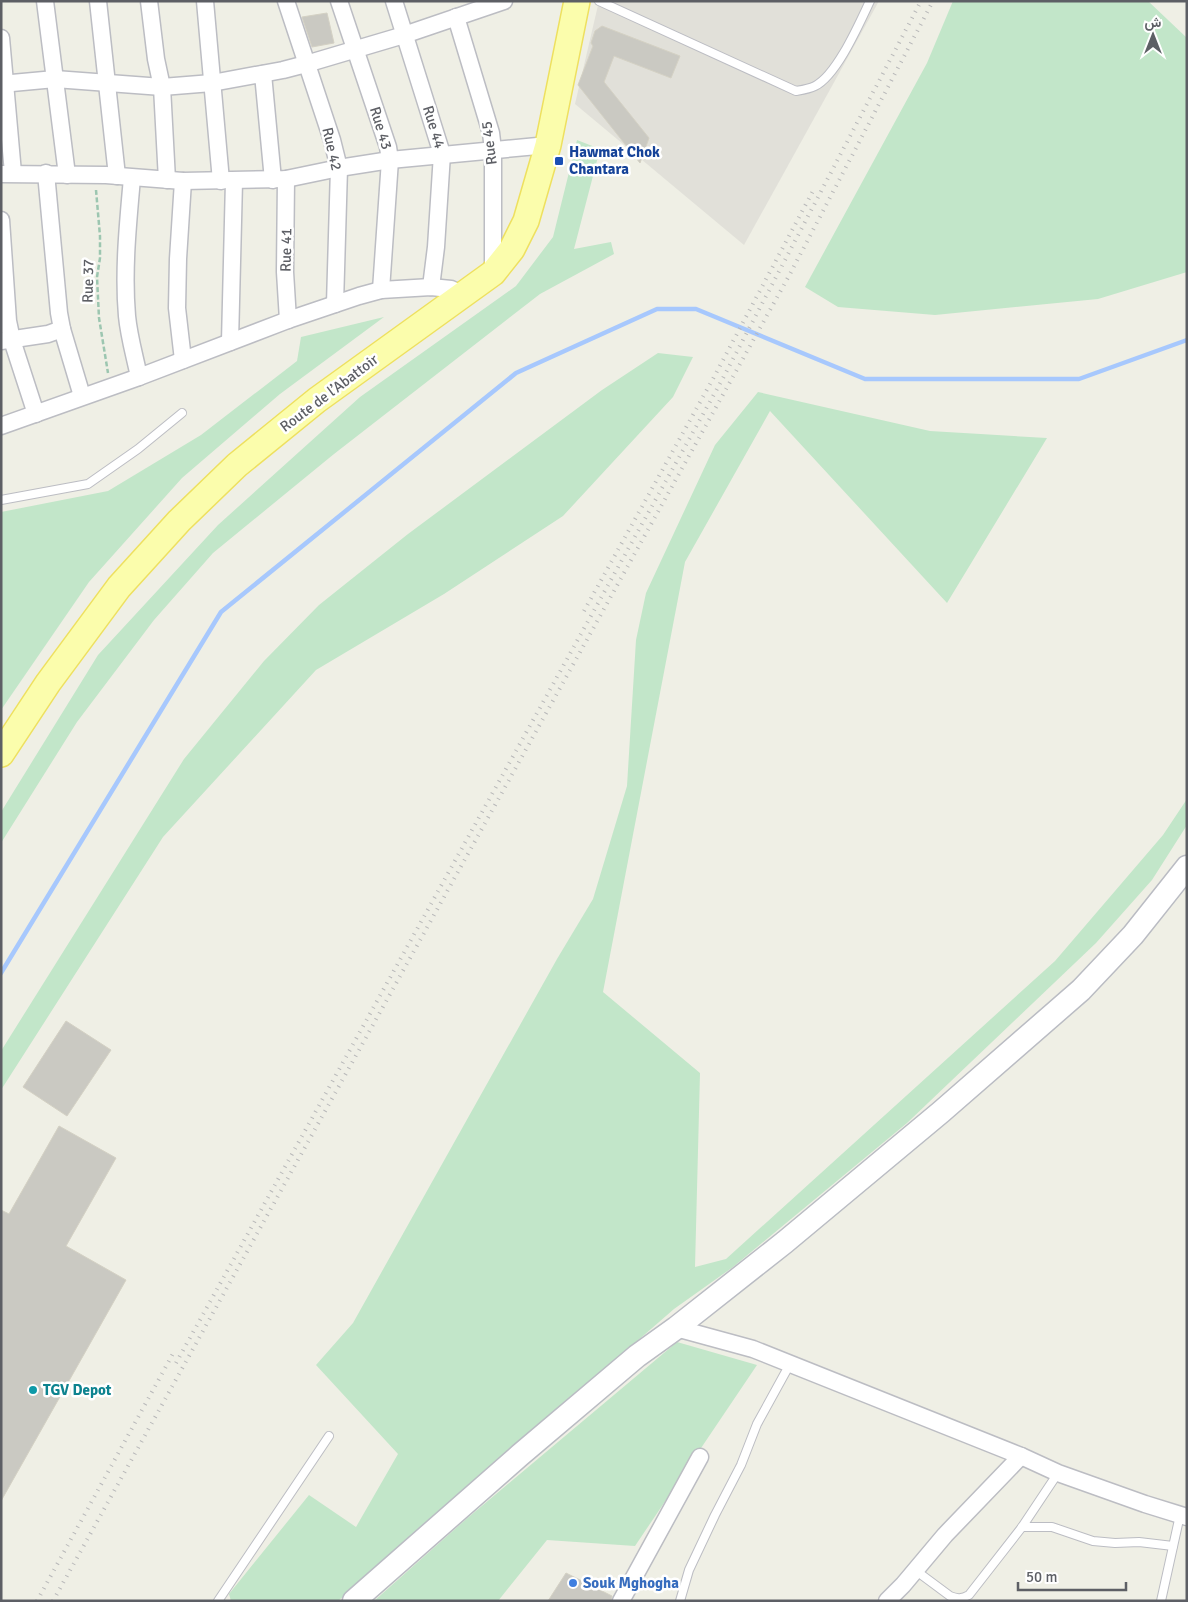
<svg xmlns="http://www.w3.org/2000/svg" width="1188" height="1602" font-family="Signika,Vazirmatn,sans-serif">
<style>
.industrial{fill:#e1e0d9}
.green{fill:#c2e6c9}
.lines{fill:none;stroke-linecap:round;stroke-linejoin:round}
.stream{stroke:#a7c8fd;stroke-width:4.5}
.building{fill:#cac9c2;stroke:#d4d1c4}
.lane-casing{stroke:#bcbdc3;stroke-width:10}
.street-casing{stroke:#bcbdc3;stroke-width:19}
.secondary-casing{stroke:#babcc3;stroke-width:25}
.primary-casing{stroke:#eee05f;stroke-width:28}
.path{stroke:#9cc6b0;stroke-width:2.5;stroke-dasharray:5 2.5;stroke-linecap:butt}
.lane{stroke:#fff;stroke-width:8}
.street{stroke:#fff;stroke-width:16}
.secondary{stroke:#fff;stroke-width:22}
.primary{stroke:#fbfdac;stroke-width:25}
.rail{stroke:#b8b8b9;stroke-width:4;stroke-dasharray:1 6;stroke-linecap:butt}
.transit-dot{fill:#1a4fb4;stroke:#fff;stroke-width:2}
.culture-dot{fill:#0f9aa8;stroke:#fff;stroke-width:2}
.shop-dot{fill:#3f7fe0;stroke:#fff;stroke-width:2}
.labels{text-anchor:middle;stroke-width:5;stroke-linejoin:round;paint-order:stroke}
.street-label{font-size:15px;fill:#5d5f65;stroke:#fff}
.transit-label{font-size:15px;font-weight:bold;fill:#164399;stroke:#fff;text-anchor:start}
.culture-label{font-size:15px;font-weight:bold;fill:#0d838f;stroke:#fff;text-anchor:start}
.shop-label{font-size:15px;font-weight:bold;fill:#366cbe;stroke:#fff;text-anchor:start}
</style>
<rect width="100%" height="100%" fill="#efefe5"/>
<polygon class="industrial" points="599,1 879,1 744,245 575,104"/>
<g class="green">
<polygon points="953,1 1148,1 1187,38 1187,272 1098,299 935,315 838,307 805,287 927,63"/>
<polygon points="577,140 600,149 574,249 611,242 614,254 540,294 334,454 213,553 154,620 77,722 1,843 1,812 98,655 218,525 360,397 516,286 553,237"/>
<polygon points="384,317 280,394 182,478 89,582 1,710 1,512 108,491 201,435 297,361 301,337"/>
<polygon points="658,353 693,357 673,397 563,516 444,594 316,670 163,837 1,1090 1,1051 184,759 264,661 319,605 408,534 602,390"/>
<polygon points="758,392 930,431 1047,438 947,603 770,411 685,562 603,992 700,1073 695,1267 726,1259 1055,961 1163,835 1187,799 1187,825 1152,880 1096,943 907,1123 733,1267 674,1309 338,1601 231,1601 229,1594 309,1495 356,1527 398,1454 316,1365 353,1323 557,959 593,899 627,786 636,640 646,593 715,445"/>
<polygon points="677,1342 757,1365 635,1546 547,1540 498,1601 374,1601 464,1521"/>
</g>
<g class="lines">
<polyline class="stream" points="1,973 221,612 516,373 657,309 696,309 865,379 1079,379 1187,340"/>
</g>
<g class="building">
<polygon points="327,13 334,43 312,47 302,17"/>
<polygon points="602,26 680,56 671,78 614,56 604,82 649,138 640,163 578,85 593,46 591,43 595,31"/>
<polygon points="66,1021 111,1050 67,1116 23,1087"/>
<polygon points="59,1126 116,1158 66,1246 126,1280 1,1501 1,1210 9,1214"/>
<polygon points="566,1573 612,1596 611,1601 548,1601"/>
</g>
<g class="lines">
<defs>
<g id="lane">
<path d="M599,1L796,91C802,90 809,89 815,86C837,75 859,24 870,1"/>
<polyline points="1,500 88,484 138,449 182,413"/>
<polyline points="1022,1527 1052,1527 1093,1541 1115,1543 1139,1542 1173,1546"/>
<path d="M915,1570L950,1596C957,1599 962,1599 969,1595L1022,1527L1058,1473"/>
<polyline points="218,1601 329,1436"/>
<polyline points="680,1601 689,1570 715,1515 741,1465 757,1424 790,1364"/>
<polyline points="1161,1601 1180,1515"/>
</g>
<g id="street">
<polyline points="45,1 67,175"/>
<polyline points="98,1 117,176"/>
<polyline points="149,1 156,59 162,87 167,180"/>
<polyline points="205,1 221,181"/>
<polyline points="286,1 332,140 339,168 335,304"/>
<polyline points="339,1 388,147 390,160 381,290"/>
<polyline points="394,1 442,154 436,247 431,287"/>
<polyline points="456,17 491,133 493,150 493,273"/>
<polyline points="1,38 13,173"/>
<polyline points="263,74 273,180"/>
<polyline points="1,84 55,79 162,87 212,83 283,70 306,64 404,35 504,1"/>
<polyline points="46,173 59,313 62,329 82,396"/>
<polyline points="1,174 106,175 183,181 286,179 339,168 390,160 548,145"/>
<path d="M132,178C128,223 123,271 127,316C129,337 135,357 139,377"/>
<polyline points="286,179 285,272 288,320"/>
<polyline points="1,220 8,321 12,340 36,414"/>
<polyline points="1,341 48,334 62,329"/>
<polyline points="230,342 234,181"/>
<polyline points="183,360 177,308 178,259 183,181"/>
<polyline points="1,426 139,377 288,320 359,296 381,290 431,287 451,289 463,295"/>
<polyline points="676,1328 753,1349 1021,1456 1058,1473 1145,1504 1187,1517"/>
<polyline points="621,1601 700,1457"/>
<polyline points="887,1601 903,1585 945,1535 1021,1456"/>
</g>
<polyline id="secondary" points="354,1601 520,1455 637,1356 676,1328 785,1242 941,1112 1081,990 1133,935 1187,867"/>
<polyline id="primary" points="1,754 48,683 119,587 179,521 237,465 317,400 493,273 512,249 526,221 548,145 577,1"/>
</defs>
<use href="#lane" class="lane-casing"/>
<use href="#street" class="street-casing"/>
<use href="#secondary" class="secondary-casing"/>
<use href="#primary" class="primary-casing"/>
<polyline class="path" points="96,190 100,236 100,258 97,277 99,318 108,373"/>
<use href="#lane" class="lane"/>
<use href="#street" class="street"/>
<use href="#secondary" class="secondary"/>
<use href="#primary" class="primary"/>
<g class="rail">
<polyline points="584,611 714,377 814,189"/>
<polyline points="176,1363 722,380 921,1"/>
<polyline points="37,1601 175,1350"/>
<polyline points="53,1601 790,274 933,1"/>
</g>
</g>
<rect class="transit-dot" x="554" y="156" width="10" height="10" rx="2.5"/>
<circle class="culture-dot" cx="33" cy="1390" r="5"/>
<circle class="shop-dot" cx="573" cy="1583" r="5"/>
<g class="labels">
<g class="street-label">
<text transform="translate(434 127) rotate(73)" y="5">Rue 44</text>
<text transform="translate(381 128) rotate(73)" y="5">Rue 43</text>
<text transform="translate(489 143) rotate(-97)" y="5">Rue 45</text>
<text transform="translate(332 149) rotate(77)" y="5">Rue 42</text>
<text transform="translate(286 250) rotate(-89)" y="5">Rue 41</text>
<text transform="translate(88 281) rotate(-89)" y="5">Rue 37</text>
<text transform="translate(329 393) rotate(-37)" y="5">Route de l’Abattoir</text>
</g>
<g class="transit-label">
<text x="569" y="157">Hawmat Chok<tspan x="569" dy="17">Chantara</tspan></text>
</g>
<g class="culture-label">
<text x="43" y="1395">TGV Depot</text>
</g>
<g class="shop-label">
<text x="583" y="1588">Souk Mghogha</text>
</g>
</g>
<rect width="1188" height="1602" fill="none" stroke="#5d5f65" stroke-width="5"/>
<g transform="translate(1153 35)" stroke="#ffffff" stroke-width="4" paint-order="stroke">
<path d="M0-4L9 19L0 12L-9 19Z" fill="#5d5f65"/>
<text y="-8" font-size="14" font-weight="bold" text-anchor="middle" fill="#5d5f65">ش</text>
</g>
<path d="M1018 1582v8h108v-8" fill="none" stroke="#5d5f65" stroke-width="2.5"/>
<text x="1026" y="1582" font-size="15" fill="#5d5f65" stroke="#ffffff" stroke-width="4" paint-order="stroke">50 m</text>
</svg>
